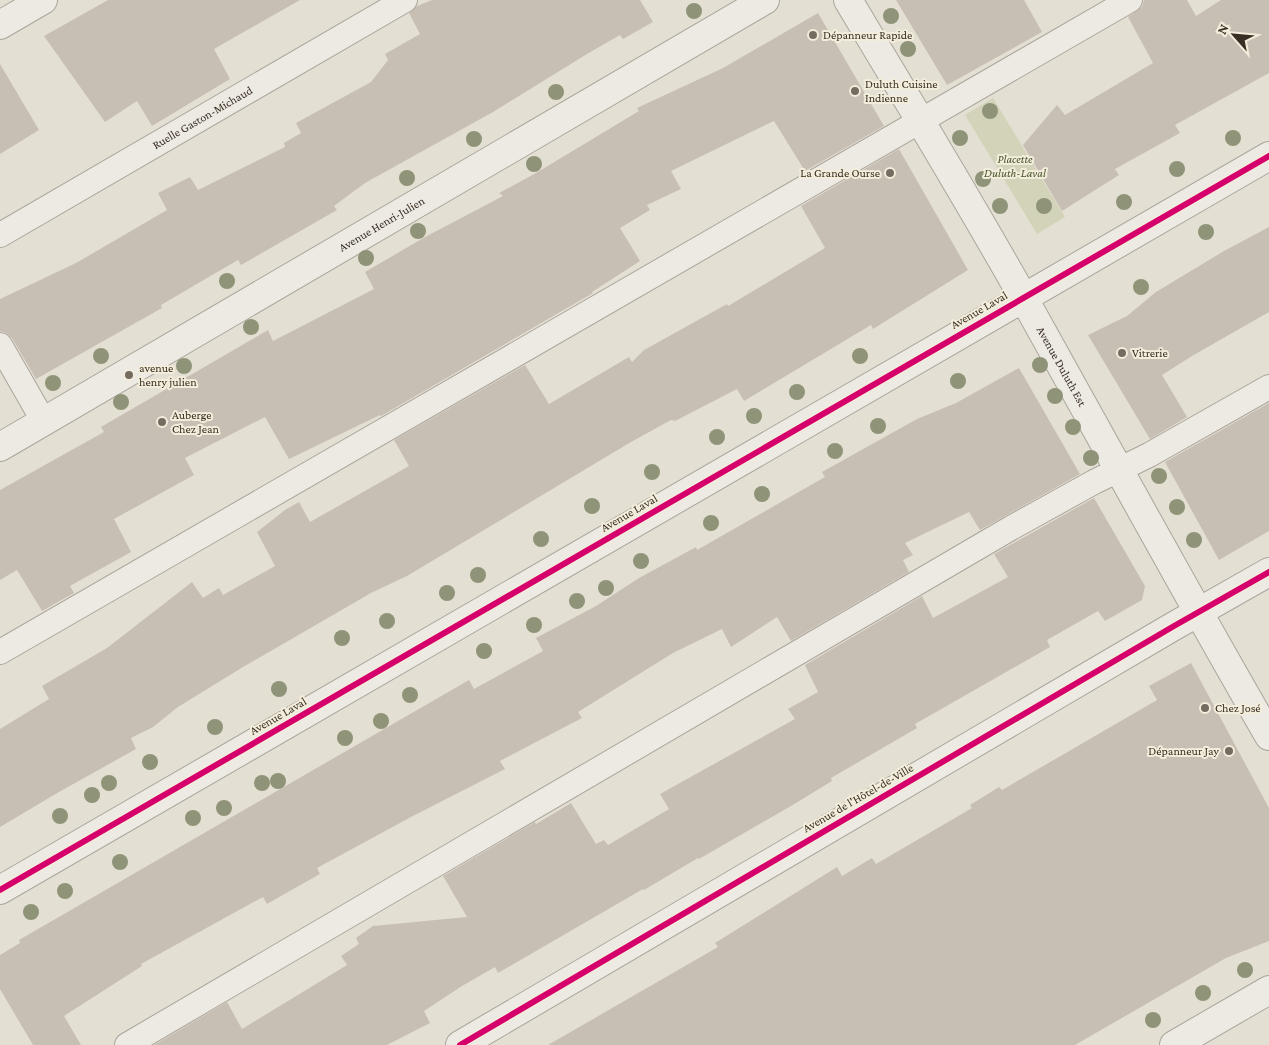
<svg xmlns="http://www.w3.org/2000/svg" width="1269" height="1045" font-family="'Crimson Pro',serif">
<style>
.green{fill:#d2d3b8}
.building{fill:#c8bfb4}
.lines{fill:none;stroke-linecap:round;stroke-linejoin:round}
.service-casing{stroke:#aaa59b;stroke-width:26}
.minor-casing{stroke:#aaa59b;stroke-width:30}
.service{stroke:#edeae3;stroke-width:24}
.minor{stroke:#edeae3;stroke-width:28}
.cycleway-casing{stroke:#f3eddb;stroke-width:9}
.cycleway{stroke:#d6006c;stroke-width:6}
.tree{fill:#8f9377}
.poi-dot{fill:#756c61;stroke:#f3eddb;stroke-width:2}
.labels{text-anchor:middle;stroke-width:4;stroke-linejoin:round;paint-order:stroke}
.poi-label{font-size:12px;fill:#392e23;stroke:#f3eddb;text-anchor:start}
.street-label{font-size:12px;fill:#392e23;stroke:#f3eddb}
.park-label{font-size:12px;font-style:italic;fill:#49542c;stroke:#f3eddb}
</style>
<rect width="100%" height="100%" fill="#e4dfd3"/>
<polygon class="green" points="993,98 1065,217 1037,234 965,115"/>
<g class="building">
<polygon points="108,0 300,0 214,49 230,79 152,126 137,101 105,122 44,36"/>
<polygon points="432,0 640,0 653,22 623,39 620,35 587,54 493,112 365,183 334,206 337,210 241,265 238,260 207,278 161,305 162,308 36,379 12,338 6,333 0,331 0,299 76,263 167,210 158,193 190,177 198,190 285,147 284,143 301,133 296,123 371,82 388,60 385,54 420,34 409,13 417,6"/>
<polygon points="896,0 1024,0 1042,32 947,85"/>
<polygon points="1144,0 1187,0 1196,16 1221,0 1269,0 1269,73 1175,125 1180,133 1115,169 1119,175 1062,211 1023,145 1057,105 1065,115 1153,63 1128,17 1142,7"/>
<polygon points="818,13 884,126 805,171 774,121 671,171 681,189 647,205 650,210 620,228 640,261 592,292 593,293 381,416 380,415 289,459 265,417 185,458 194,475 114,519 131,552 70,586 74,593 42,611 17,570 0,580 0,490 104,432 101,427 268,330 273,341 374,289 365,272 425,237 503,196 499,193 536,173 639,111 637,108 723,68"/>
<polygon points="0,64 39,130 0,154"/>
<polygon points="899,149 968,270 873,329 871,325 744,401 737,389 675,421 671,420 631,442 407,576 371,593 243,667 178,707 153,727 131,738 136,749 59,792 0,827 0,729 49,699 42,686 107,648 192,582 203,598 219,588 223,595 275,566 257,532 285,510 299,502 310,522 409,466 394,440 525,365 549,404 629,357 632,362 644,350 727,304 728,306 825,248 801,206"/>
<polygon points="1269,227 1269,312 1192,356 1162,375 1187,417 1150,439 1088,335 1127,316 1156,292 1224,251"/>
<polygon points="1019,368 1080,474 980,530 969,512 905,543 913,555 903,560 909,572 791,641 777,617 731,647 722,629 673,653 578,712 582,718 500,761 505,769 411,817 317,868 320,874 288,892 267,904 263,897 141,964 142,966 64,1016 81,1045 33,1045 0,989 0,955 20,943 19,940 469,680 474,689 543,651 536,638 596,606 639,578 696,547 697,550 825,477 822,472 917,419 956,403"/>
<polygon points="1269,403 1269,531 1219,560 1165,462"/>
<polygon points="1094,498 1145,586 1142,600 1105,621 1098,611 1047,640 1050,647 915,724 917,728 831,778 832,781 796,803 699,859 698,858 644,890 643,889 498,973 495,967 462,986 424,1011 430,1023 387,1045 154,1045 227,1002 242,1029 347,965 341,956 359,944 356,938 373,926 467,917 443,876 535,822 536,824 571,803 596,844 604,840 608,845 669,809 660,794 795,719 788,709 818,692 805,665 922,596 933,618 1008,577 994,554"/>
<polygon points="1191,663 1269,808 1269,941 1226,958 1075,1045 548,1045 718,947 715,943 837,867 842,876 872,858 876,864 972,808 970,805 999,787 1002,790 1157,700 1149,686"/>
</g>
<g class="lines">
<defs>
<g id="service">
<path id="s1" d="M0,235L405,0"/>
<polyline points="0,345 44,422"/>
<polyline points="0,652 1130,0"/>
<polyline points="127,1045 1011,528 1094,482 1149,455 1269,387"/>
</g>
<g id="minor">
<path id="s2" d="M848,0C907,99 967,197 1023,297C1105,444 1185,591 1269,736"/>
<polyline points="0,25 43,0"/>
<path id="s3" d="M0,447L765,0"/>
<polyline points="0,890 1269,156"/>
<polyline points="460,1045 1174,626 1269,572"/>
<polyline points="1174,1045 1269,990"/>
</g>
</defs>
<use href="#service" class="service-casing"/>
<use href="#minor" class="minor-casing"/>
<use href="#service" class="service"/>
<use href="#minor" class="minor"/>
<defs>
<g id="cycleway">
<polyline points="0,890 1269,156"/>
<polyline points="460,1045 1174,626 1269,572"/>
</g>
</defs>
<use href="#cycleway" class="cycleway-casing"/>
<use href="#cycleway" class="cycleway"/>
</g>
<g class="tree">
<circle cx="694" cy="11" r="8"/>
<circle cx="891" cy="16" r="8"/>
<circle cx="908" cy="49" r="8"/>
<circle cx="556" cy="92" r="8"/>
<circle cx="990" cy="111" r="8"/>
<circle cx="960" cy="138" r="8"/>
<circle cx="1233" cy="138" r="8"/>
<circle cx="474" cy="139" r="8"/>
<circle cx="534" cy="164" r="8"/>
<circle cx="1177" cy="169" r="8"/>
<circle cx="407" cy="178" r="8"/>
<circle cx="983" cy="179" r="8"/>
<circle cx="1124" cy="202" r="8"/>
<circle cx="1000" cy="206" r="8"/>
<circle cx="1044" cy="206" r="8"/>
<circle cx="418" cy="231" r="8"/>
<circle cx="1206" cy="232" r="8"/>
<circle cx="366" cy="258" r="8"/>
<circle cx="227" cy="281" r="8"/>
<circle cx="1141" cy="287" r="8"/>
<circle cx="251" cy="327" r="8"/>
<circle cx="101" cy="356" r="8"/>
<circle cx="860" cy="356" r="8"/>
<circle cx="1040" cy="365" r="8"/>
<circle cx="184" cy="366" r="8"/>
<circle cx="958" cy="381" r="8"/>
<circle cx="53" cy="383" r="8"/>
<circle cx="797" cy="392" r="8"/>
<circle cx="1055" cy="396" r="8"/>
<circle cx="121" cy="402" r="8"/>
<circle cx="754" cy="416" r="8"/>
<circle cx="878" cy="426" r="8"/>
<circle cx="1073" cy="427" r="8"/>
<circle cx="717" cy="437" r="8"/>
<circle cx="835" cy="451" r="8"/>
<circle cx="1091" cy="458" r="8"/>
<circle cx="652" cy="472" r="8"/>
<circle cx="1159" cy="476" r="8"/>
<circle cx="762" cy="494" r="8"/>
<circle cx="592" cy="506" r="8"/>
<circle cx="1177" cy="507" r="8"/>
<circle cx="711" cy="523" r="8"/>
<circle cx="541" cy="539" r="8"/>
<circle cx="1194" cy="540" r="8"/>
<circle cx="641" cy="561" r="8"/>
<circle cx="478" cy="575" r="8"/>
<circle cx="606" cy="588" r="8"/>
<circle cx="447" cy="593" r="8"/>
<circle cx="577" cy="601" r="8"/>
<circle cx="387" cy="621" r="8"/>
<circle cx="534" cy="625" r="8"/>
<circle cx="342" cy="638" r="8"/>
<circle cx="484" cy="651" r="8"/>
<circle cx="279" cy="689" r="8"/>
<circle cx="410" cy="695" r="8"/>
<circle cx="381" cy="721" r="8"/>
<circle cx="215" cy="727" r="8"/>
<circle cx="345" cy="738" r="8"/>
<circle cx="150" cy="762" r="8"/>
<circle cx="278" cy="781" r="8"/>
<circle cx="109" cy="783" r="8"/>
<circle cx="262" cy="783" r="8"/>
<circle cx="92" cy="795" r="8"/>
<circle cx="224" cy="808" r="8"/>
<circle cx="60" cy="816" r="8"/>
<circle cx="193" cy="818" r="8"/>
<circle cx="120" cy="862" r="8"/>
<circle cx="65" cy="891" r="8"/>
<circle cx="31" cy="912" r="8"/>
<circle cx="1245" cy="970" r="8"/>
<circle cx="1203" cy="993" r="8"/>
<circle cx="1153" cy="1020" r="8"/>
</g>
<g class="poi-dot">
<circle cx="813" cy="35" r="5"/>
<circle cx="855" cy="91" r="5"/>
<circle cx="890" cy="173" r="5"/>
<circle cx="1122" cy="353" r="5"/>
<circle cx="129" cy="375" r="5"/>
<circle cx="162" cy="422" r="5"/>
<circle cx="1205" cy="708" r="5"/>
<circle cx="1229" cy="751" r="5"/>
</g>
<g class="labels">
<g class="poi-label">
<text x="823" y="39">Dépanneur Rapide</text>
<text x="865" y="88">Duluth Cuisine<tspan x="865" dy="14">Indienne</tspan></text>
<text x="880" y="177" text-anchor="end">La Grande Ourse</text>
<text x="1132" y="357">Vitrerie</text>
<text x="139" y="372">avenue<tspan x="139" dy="14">henry julien</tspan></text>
<text x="172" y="419">Auberge<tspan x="172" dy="14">Chez Jean</tspan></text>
<text x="1215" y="712">Chez José</text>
<text x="1219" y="755" text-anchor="end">Dépanneur Jay</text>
</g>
<g class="street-label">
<text dy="4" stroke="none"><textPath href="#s1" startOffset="234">Ruelle Gaston-Michaud</textPath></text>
<text dy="4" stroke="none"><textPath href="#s3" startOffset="442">Avenue Henri-Julien</textPath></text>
<text transform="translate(979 310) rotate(-30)" y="4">Avenue Laval</text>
<text dy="4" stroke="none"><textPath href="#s2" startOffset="424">Avenue Duluth Est</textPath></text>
<text transform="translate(629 513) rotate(-30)" y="4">Avenue Laval</text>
<text transform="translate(278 716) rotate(-30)" y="4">Avenue Laval</text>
<text transform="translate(858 798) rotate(-30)" y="4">Avenue de l'Hôtel-de-Ville</text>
</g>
<g class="park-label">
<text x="1015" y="163">Placette<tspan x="1015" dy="14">Duluth-Laval</tspan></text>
</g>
</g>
<g transform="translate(1234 35) rotate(297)" stroke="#f3eddb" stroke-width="4" paint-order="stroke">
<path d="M0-4L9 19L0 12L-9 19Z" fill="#392e23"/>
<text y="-8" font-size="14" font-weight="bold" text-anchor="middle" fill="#392e23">N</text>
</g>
</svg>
